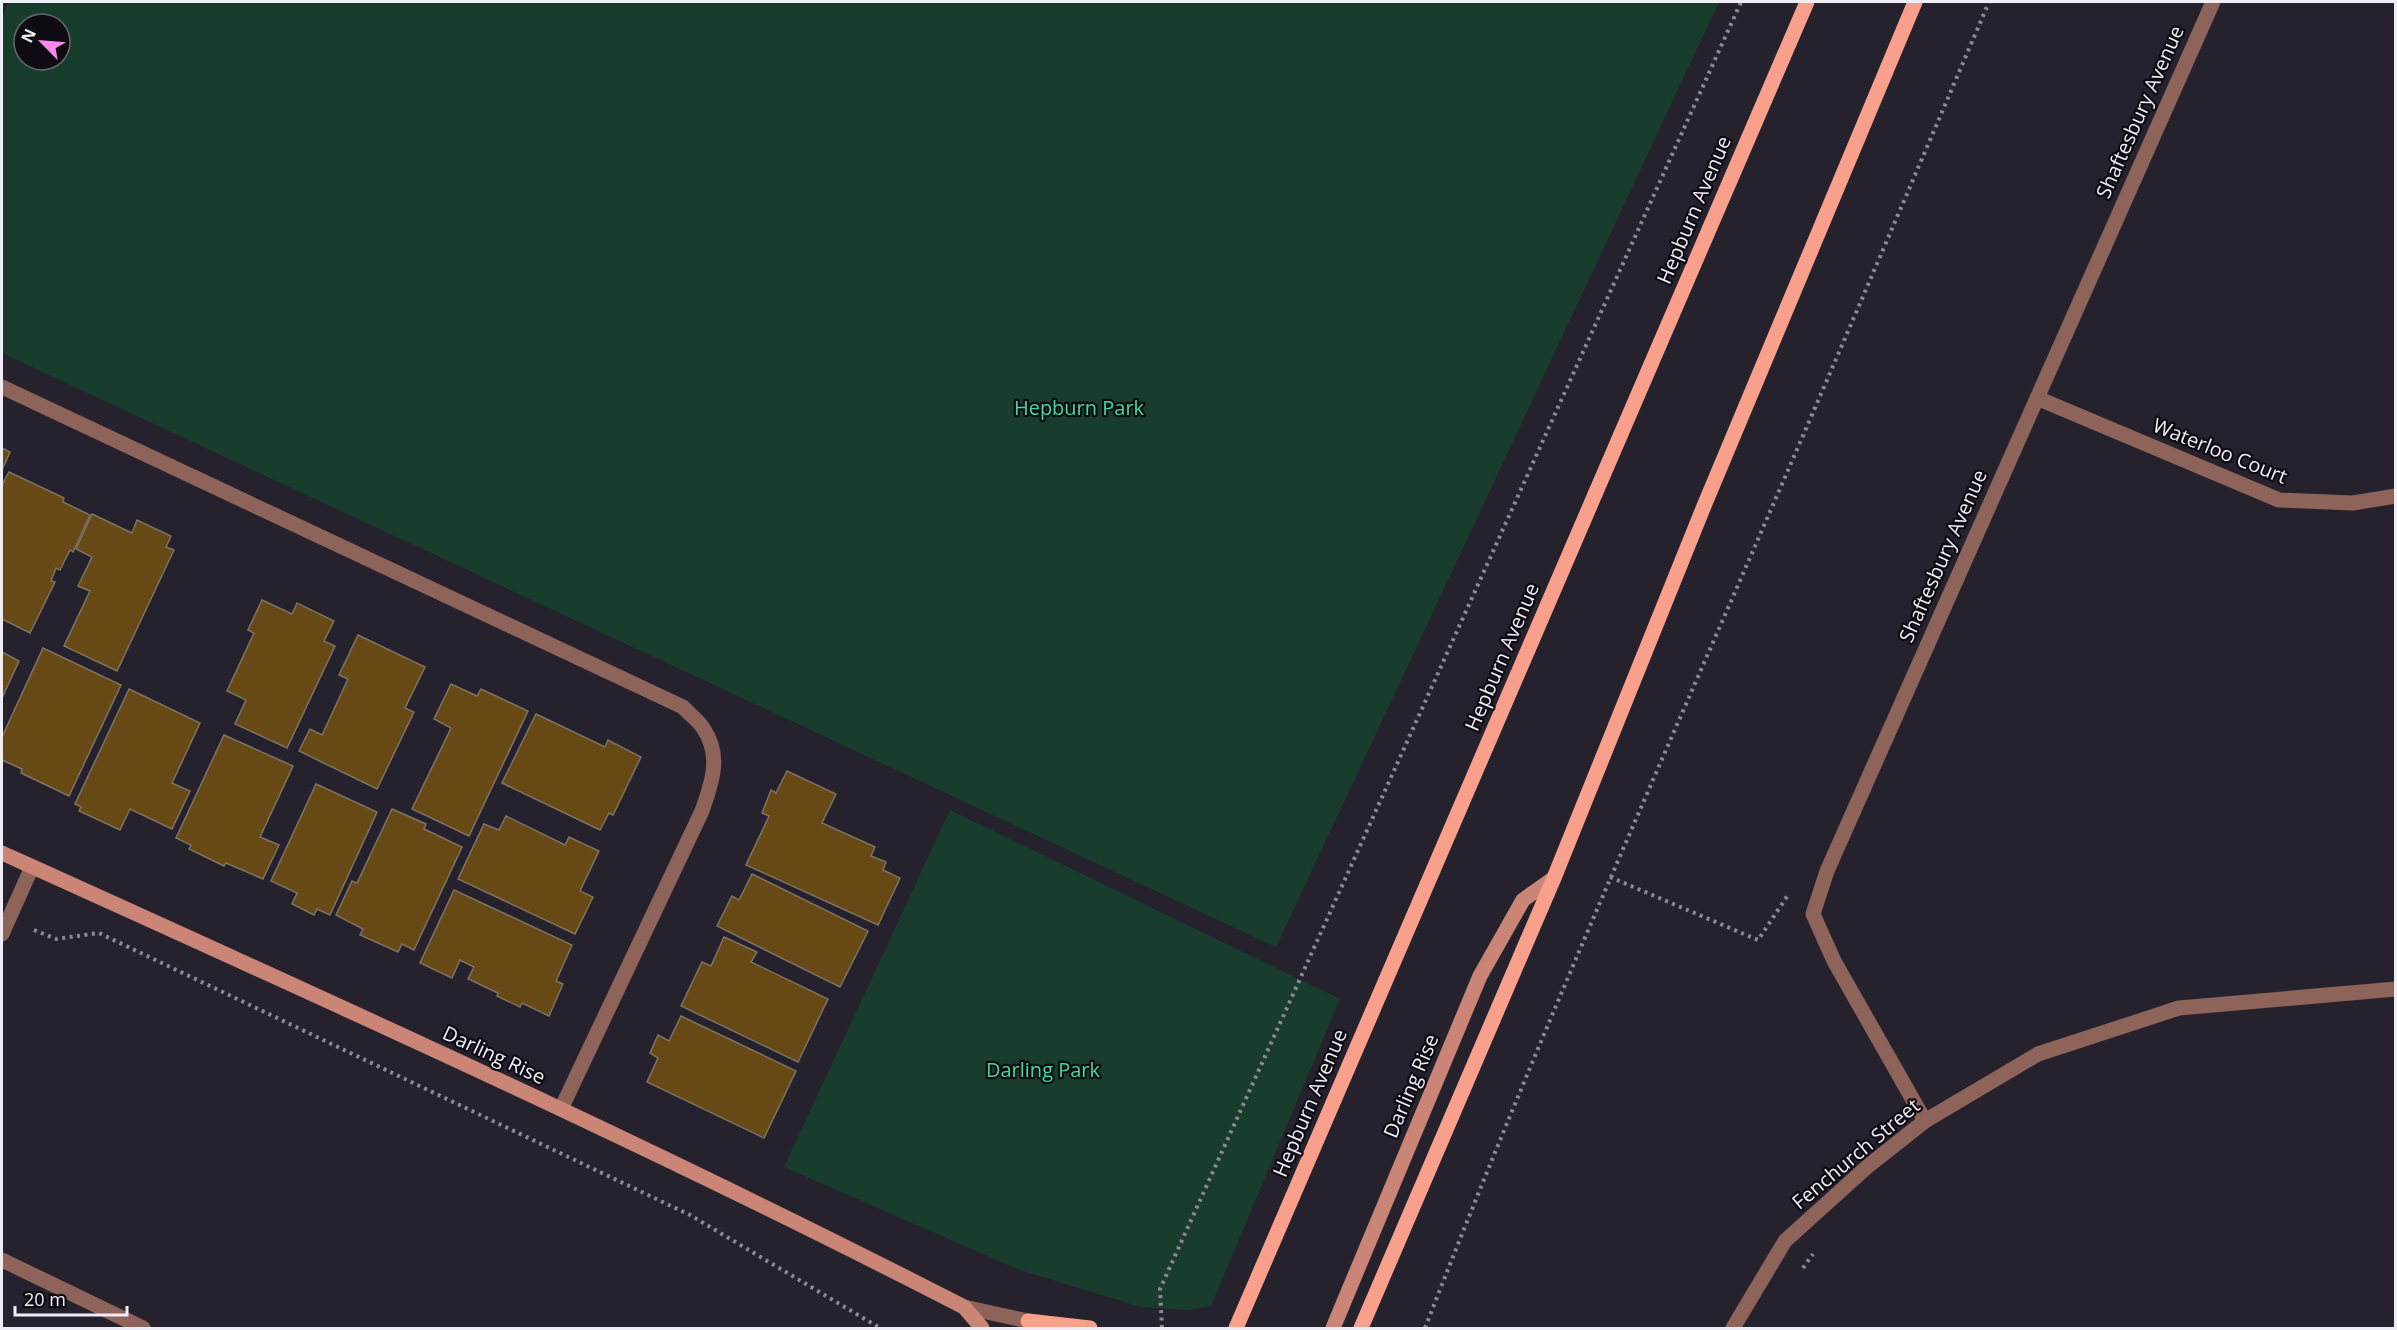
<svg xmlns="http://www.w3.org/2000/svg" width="2397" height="1330" font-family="'Open Sans',sans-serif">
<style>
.green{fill:#193d2d;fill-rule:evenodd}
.building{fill:#674915;stroke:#7c7365;stroke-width:1.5}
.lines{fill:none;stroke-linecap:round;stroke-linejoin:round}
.path{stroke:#8b8993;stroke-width:4;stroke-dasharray:3 4.5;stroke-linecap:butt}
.street{stroke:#8e6359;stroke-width:15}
.secondary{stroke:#ca8576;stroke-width:15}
.primary{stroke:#f9a08c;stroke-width:15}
.labels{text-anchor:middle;stroke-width:4.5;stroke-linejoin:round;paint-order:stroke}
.street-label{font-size:20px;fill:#efedf6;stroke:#0e0c12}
.park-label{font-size:20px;fill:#3cdea0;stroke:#0e0c12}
</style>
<rect width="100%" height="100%" fill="#25222e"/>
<g class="green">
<path d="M9,2H1719L1276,947L2,353V18ZM24,24H60V60H24Z"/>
<polygon points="950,810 1340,999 1211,1306 1189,1310 1141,1307 1020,1270 784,1167"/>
</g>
<g class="building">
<polygon points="2,448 10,452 2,470"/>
<polygon points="9,472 64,498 63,502 90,515 73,552 70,550 60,570 56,568 51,581 55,582 30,633 2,619 2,485"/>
<polygon points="92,514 132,533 137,520 171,536 166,547 174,550 117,671 64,646 90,591 78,586 92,557 76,549"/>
<polygon points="262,600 292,614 297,603 334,621 324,641 335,646 287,748 235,724 246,700 227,691 254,633 248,630"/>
<polygon points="358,635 425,667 405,708 414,712 377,789 299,751 310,729 322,735 348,679 339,675"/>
<polygon points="43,648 121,685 69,796 21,773 22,769 2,760 2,737"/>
<polygon points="2,652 19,661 2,698"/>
<polygon points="451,684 477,696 481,689 528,711 469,836 412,809 451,728 434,719"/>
<polygon points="129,689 200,723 172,783 190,791 172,829 130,809 120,830 79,811 81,807 75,804"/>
<polygon points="536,714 605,747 608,740 641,757 613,815 609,813 600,830 502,783"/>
<polygon points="224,735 293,766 260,837 279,845 263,879 226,863 224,866 189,849 191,845 176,838"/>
<polygon points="787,771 836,794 822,823 875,847 871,856 886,862 883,870 900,878 878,925 746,865 769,816 762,813 771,790 776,793"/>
<polygon points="316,784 377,812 330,915 317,909 314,915 292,904 297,893 271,881"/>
<polygon points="392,809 426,824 424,829 462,847 414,950 402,944 398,952 360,935 363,929 336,915 352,881 357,883"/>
<polygon points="506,816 565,845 569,837 599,851 580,891 593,897 575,934 458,879 484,824 499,830"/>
<polygon points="752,874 868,931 840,987 717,926 732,896 739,900"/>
<polygon points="454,890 572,945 556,981 563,984 549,1016 522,1003 520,1007 497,996 498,993 468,979 474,967 460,960 452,978 420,963"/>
<polygon points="724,937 757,952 751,962 828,999 798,1062 681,1006 702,962 711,966"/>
<polygon points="681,1016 796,1071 764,1138 647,1082 658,1058 650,1053 658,1035 669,1041"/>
</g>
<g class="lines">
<g class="path">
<polyline points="1610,877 1758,940 1788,895"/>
<polyline points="34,930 56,939 99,933 690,1215 880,1328"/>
<polyline points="1803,1268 1813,1254"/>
<polyline points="1162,1328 1160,1289 1741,2"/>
<path d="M1425,1328C1515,1096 1614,869 1714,640C1807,428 1898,215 1989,2"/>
</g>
<g class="street">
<path d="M2,387L683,707C689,714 698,720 703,728C722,755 712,783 702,811L561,1109"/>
<polyline points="2037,398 2279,500 2353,503 2396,496"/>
<polyline points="2,934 32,867"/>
<polyline points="1925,1121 1834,961 1813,914 1827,871 2213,2"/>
<polyline points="2,1260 143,1328"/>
<polyline points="964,1307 1028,1321"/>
<polyline points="1733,1328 1785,1241 1868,1166 1925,1121 2038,1054 2179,1008 2396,989"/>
</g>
<g class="secondary">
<path d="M2,853C325,999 649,1145 964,1307L982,1328"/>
<polyline points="1333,1328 1480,976 1523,900 1554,878"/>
</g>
<g class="primary">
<polyline points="1028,1321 1090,1328"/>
<polyline points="1236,1328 1807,2"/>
<polyline points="1361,1328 1554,878 1704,506 1915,2"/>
</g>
</g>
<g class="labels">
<g class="street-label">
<text transform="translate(2140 112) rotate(-66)" y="7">Shaftesbury Avenue</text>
<text transform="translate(1694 210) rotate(-67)" y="7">Hepburn Avenue</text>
<text transform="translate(2220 451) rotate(22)" y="7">Waterloo Court</text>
<text transform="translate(1943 556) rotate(-66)" y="7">Shaftesbury Avenue</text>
<text transform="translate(1502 657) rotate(-67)" y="7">Hepburn Avenue</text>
<text transform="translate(494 1055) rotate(25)" y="7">Darling Rise</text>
<text transform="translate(1411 1086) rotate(-67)" y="7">Darling Rise</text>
<text transform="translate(1310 1103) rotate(-67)" y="7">Hepburn Avenue</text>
<text transform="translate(1856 1154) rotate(-40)" y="7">Fenchurch Street</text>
</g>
<g class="park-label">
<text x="1079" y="415">Hepburn Park</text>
<text x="1043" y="1077">Darling Park</text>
</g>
</g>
<rect width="2397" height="1330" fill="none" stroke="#efedf6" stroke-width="6"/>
<g transform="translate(42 42) rotate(295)"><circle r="28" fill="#0e0c12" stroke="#68666d" stroke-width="1.5"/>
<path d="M0-4.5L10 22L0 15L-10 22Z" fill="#f788ec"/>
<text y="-9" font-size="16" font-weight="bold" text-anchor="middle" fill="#efedf6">N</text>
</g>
<path d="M15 1306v9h112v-9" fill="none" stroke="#efedf6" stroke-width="3"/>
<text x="24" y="1306" font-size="18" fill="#efedf6" stroke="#0e0c12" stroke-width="4.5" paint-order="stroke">20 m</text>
</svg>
